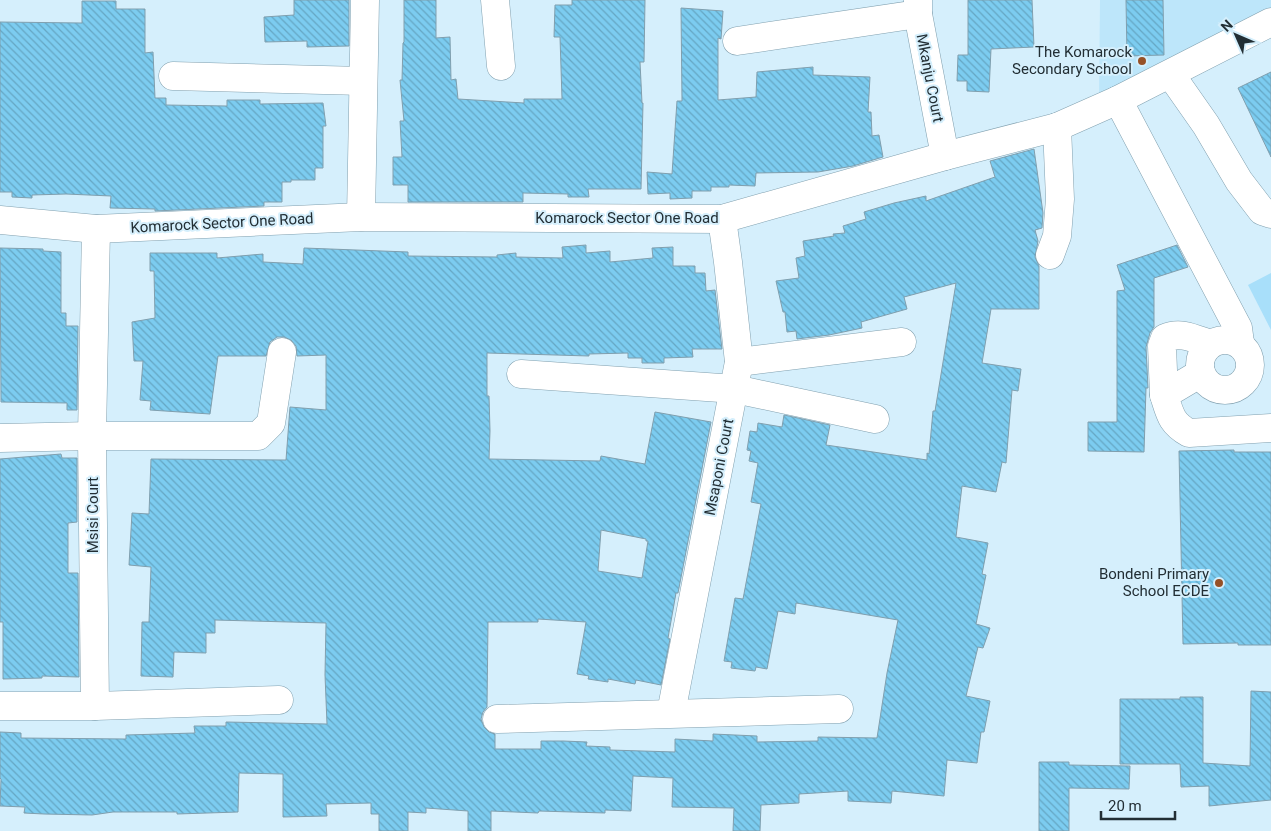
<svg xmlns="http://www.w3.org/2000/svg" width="1271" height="831" font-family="Roboto,sans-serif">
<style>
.built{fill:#bde6fa}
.pitch{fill:#a8dffa}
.building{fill:url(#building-back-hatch);stroke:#809fae;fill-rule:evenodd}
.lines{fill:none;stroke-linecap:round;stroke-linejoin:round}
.minor-casing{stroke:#81a0af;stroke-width:29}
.major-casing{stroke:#81a0af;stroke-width:29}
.minor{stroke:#fff;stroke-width:28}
.major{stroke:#fff;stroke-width:28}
.poi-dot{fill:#965127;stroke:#d5effc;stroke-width:2}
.labels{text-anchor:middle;stroke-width:4;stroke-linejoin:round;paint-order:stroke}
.poi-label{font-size:15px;fill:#222e34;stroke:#d5effc;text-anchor:end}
.street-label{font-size:15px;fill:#222e34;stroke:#d5effc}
</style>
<defs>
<pattern id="building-back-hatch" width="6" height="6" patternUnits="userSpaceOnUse" patternTransform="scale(1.25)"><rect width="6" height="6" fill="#7cccf0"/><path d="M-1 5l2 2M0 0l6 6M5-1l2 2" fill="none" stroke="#65a6c3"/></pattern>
</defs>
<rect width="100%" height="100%" fill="#d5effc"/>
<polygon class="built" points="1100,0 1271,0 1271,23 1099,100"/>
<polygon class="pitch" points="1271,273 1271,330 1248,285"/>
<g class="building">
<polygon points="294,0 349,0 349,46 307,47 307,41 265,42 264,17 294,15"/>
<polygon points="404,0 436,0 436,38 450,37 451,80 456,79 458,99 524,103 524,99 562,99 560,37 554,37 555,5 572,5 572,0 645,0 644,62 640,62 642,103 643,103 641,189 588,189 589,197 568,197 568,194 523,193 523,202 408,202 408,185 393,185 393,157 402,157 400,121 404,121 400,80 402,80 403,43 404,42"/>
<polygon points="968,0 1032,0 1034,47 991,49 989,92 967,91 967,81 957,81 958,55 968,55"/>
<polygon points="1126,0 1163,0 1164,55 1127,56"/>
<polygon points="82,1 116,1 116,9 145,9 145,53 153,52 155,98 166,98 166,105 227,106 227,100 260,100 260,104 323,103 326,126 323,126 323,168 315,168 315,180 291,180 291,182 282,182 282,202 264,202 264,206 155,211 155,209 110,208 111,196 66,194 32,195 32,198 12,197 12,192 0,192 0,22 82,23"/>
<polygon points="681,8 723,11 721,39 718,38 718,100 756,97 757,72 813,67 813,75 870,77 868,112 871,112 872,136 879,135 883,157 853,166 818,172 756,173 755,186 729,185 729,187 711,187 711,191 692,191 692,198 670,199 670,193 648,194 647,172 672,174 677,101 682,101"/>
<polygon points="1271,72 1271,157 1238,88"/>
<path d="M1034,149L1043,213L1042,228L1035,230L1038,241L1035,257L1039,266V309H991L982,363L1021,369L1018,391L1012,390L1006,463L1002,462L996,492L962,486L956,537L988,543L982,574L986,575L976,624L990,628L983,648L978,647L966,696L990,701L984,732H981L977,763L947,760L944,796L892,791L891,803L848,801V791L799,794V803L761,805L760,831H733L734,808L672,807L673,778L633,776L631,811L605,810V813L539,811L538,813L491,811V831H468V811L426,808V813L408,812V831H379V814H371V803L326,804L327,816L283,817V774L239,773L238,812L177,814V812H113L92,815L44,814L24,813L25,807L0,806L1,779L0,778V732L21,733V738L126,739V735L195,733L194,726H226V722L327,724L325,675L326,623L215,620V633H206V653L174,652L173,677L141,676L142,622H149L151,567L129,565L132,513L149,514L151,459L286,460L290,407L326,410V355L297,356L296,346L291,340L284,337H277L270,342L266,356H218L210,414L150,410L151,401L140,400L143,361H134L132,322L155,318L154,271H150V253H217V258L263,254V262L303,264L304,248L408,252V256L497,257V255L516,253V257L563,258L562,247L586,245V253L610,251V262L653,258L652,248L673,247V266H695V273H705L706,291L715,290L722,349H692L693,357L664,358V363H642V358H628V353L589,354V356L487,353V396H489L490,431L489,459L600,461L601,456L645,464L655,412L711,422L678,593H676L668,638L670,639L661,685L636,680L635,684L608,679V682L588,679L589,676L577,674L586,622L538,619V622H488L487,707L483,712L481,719L484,727L489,732L495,734V749H541V741H563L587,742L586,746L610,747V750L675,752V739L713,741V734L757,736V742L818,741V737L877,738L887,673L898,620L796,603L795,614L778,611L767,669L756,667L755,671L731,668L732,662L724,661L735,598L743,599L761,504L751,502L758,463L749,461L751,451L747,450L750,431L757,432L758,423L782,427L784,415L830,425L826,445L927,460V453L929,454L933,411H935L956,283L904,297L907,309L861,322L862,328L829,335L797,339L796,331L787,332L785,312H783L776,281L799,278L796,258L805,256L803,241L834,236L833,234L845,233L843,226L866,219L864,212L894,203L926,196V201L995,177L990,161ZM601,530L646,539V541H648L642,578L598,571Z"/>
<polygon points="1177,245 1188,267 1154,278 1154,327 1150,333 1146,347 1148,388 1146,388 1144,452 1088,451 1088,422 1117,422 1117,291 1125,290 1117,265"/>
<polygon points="0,248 43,249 43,251 61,252 61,313 66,313 66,326 78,326 77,410 67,410 67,403 1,402"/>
<polygon points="1234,450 1234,452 1271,452 1271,645 1238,645 1238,643 1183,644 1179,451"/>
<polygon points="61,454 62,458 77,458 77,522 68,523 68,573 78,573 79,677 42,676 42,678 3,679 3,622 0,622 0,459"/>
<polygon points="1251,691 1271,692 1271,800 1209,806 1209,786 1181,787 1180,764 1120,764 1120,699 1180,699 1180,697 1203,697 1203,763 1250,766"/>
<polygon points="1039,762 1069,762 1069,765 1130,766 1129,789 1069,788 1069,831 1039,831"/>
</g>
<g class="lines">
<defs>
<g id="minor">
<polyline points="495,0 501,66"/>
<polyline points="918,0 918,14 945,156"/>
<polyline points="737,41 918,14"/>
<polyline points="1171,75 1206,125 1239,181 1262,211 1271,214"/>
<polyline points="173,76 363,81"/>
<polyline points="1118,100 1238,328 1240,343"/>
<polyline points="361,217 365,0"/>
<polyline points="1050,255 1057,236 1060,199 1057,127"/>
<circle cx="1225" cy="365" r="25"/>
<polyline points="739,362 902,342"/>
<path d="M1201,373L1164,395C1170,414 1171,423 1189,433L1271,428"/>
<polyline points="521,374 735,389 875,419"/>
<path d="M1164,395L1162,346L1165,338C1181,331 1195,339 1210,344"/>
<polyline points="0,438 92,436 258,436 271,423 282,352"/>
<polyline points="0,706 95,706 92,436 96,229"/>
<polyline points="95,706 279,700"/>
<polyline points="671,713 739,362 728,262 722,219"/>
<polyline points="497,719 839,709"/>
</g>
<polyline id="major" points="0,220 96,229 361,217 722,219 945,156 1057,127 1118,100 1271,22"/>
</defs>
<use href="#minor" class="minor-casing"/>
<use href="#major" class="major-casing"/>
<use href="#minor" class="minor"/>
<use href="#major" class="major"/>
</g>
<g class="poi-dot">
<circle cx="1142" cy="61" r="5"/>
<circle cx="1219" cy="583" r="5"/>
</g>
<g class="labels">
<g class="poi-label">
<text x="1132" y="57">The Komarock<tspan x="1132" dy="17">Secondary School</tspan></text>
<text x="1209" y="579">Bondeni Primary<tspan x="1209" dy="17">School ECDE</tspan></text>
</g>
<g class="street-label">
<text transform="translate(930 78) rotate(79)" y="5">Mkanju Court</text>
<text x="627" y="223">Komarock Sector One Road</text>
<text transform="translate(222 223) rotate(-3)" y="5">Komarock Sector One Road</text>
<text transform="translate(719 467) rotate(-79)" y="5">Msaponi Court</text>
<text transform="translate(93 515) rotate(-90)" y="5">Msisi Court</text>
</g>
</g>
<g transform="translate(1236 35) rotate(315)" stroke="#d5effc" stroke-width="4" paint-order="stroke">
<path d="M0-4L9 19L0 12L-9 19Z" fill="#222e34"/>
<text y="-8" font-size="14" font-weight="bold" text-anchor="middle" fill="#222e34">N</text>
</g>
<path d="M1101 811v8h74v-8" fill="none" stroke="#222e34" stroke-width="2.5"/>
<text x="1108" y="811" font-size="15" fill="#222e34" stroke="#d5effc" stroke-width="4" paint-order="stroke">20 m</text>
</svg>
